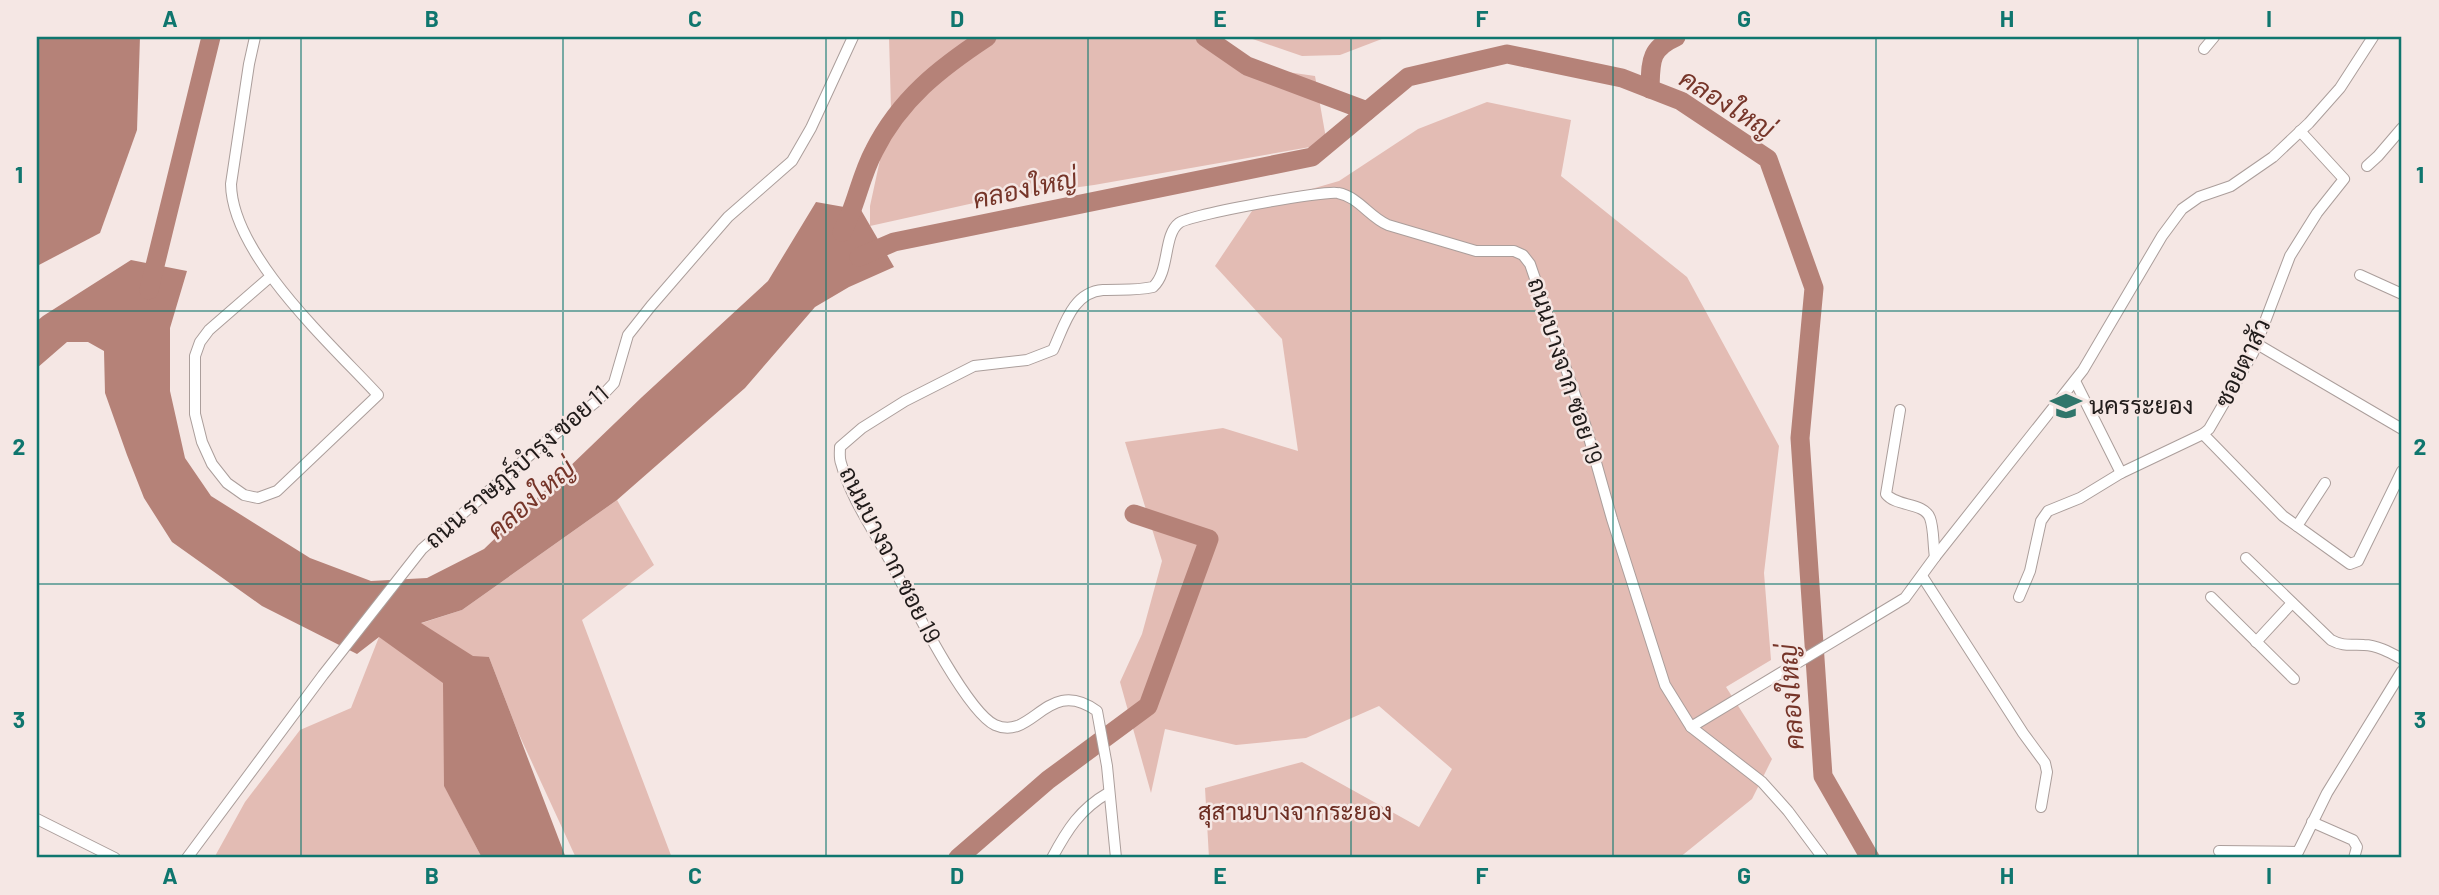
<svg xmlns="http://www.w3.org/2000/svg" width="2439" height="895" font-family="Barlow,Sarabun,sans-serif">
<style>
.green{fill:#e3bcb4}
.water{fill:#b58278}
.lines{fill:none;stroke-linecap:round;stroke-linejoin:round}
.river{stroke:#b58278;stroke-width:19}
.minor-casing{stroke:#ab9e9b;stroke-width:12}
.minor{stroke:#fff;stroke-width:10}
.grid{fill:none;stroke:#0f766e;stroke-width:2;stroke-opacity:0.55}
.labels{text-anchor:middle;stroke-width:5;stroke-linejoin:round;paint-order:stroke}
.street-label{font-size:24px;fill:#201b1a;stroke:#f5e7e4}
.poi-label{font-size:24px;fill:#201b1a;stroke:#f5e7e4;text-anchor:start}
.park-label{font-size:24px;fill:#6c2c21;stroke:#f5e7e4}
.water-label{font-size:26px;font-style:italic;fill:#763529;stroke:#f5e7e4}
.neatline{fill:none;stroke:#0f766e;stroke-width:2.5}
.grid-label{font-size:23px;text-anchor:middle;font-weight:bold;fill:#0f766e}
</style>
<rect width="100%" height="100%" fill="#f5e7e4"/>
<g class="green">
<polygon points="889,37 1202,37 1220,54 1247,66 1315,76 1327,144 1094,185 992,199 870,226 870,206 891,109"/>
<polygon points="1247,37 1387,37 1340,55 1302,56"/>
<polygon points="1487,102 1571,120 1561,176 1687,277 1779,446 1764,573 1771,660 1726,687 1772,759 1752,799 1679,858 1209,858 1205,788 1302,762 1419,827 1452,769 1379,706 1306,738 1236,745 1165,729 1151,793 1120,682 1142,634 1162,561 1125,442 1223,428 1298,451 1282,339 1215,266 1256,205 1339,181 1418,129"/>
<polygon points="617,500 654,565 582,620 672,858 576,858 517,730 489,657 444,785 482,858 214,858 245,802 300,730 351,708 379,637 462,610"/>
</g>
<g class="water">
<polygon points="37,37 140,37 137,130 100,233 37,266"/>
<polygon points="816,202 861,210 894,267 849,287 815,307 745,388 617,500 462,610 421,623 473,656 489,657 566,858 482,858 444,786 443,683 379,637 357,654 262,606 172,542 144,498 127,455 105,393 104,351 88,342 67,342 37,368 37,321 43,316 131,260 187,271 170,328 170,391 185,458 211,496 310,558 371,581 427,578 484,549 642,397 768,281"/>
</g>
<g class="lines">
<g class="river">
<polyline points="1205,37 1247,66 1367,111"/>
<path d="M1650,89C1651,62 1649,49 1676,37"/>
<path d="M842,232C856,207 860,177 874,151C900,99 940,68 987,37"/>
<polyline points="859,257 894,242 1312,157 1408,77 1507,54 1622,78 1681,101 1768,159 1814,288 1800,438 1823,776 1870,858"/>
<polyline points="149,290 211,37"/>
<polyline points="958,858 1048,780 1148,706 1209,539 1134,514"/>
</g>
<defs>
<g id="minor">
<path d="M255,37L249,64L231,184C232,255 331,344 378,395L277,491L258,498L244,495L227,483L212,464L202,442L195,414V356L200,342L209,330L270,277"/>
<polyline points="2204,49 2214,37"/>
<polyline points="2367,166 2378,156 2402,128"/>
<polyline points="2360,275 2402,294"/>
<polyline points="2257,344 2402,429"/>
<polyline points="2075,381 2121,473"/>
<path d="M1900,410L1886,494C1896,507 1924,502 1930,518C1934,529 1933,545 1935,557"/>
<polyline points="2203,434 2283,516 2350,564 2358,561 2402,471"/>
<polyline points="2297,526 2325,483"/>
<path d="M2246,558L2331,640C2344,647 2351,644 2364,645C2377,645 2391,653 2402,659"/>
<polyline points="1922,576 2023,733 2045,763 2047,772 2041,807"/>
<polyline points="2019,597 2030,571 2041,521 2048,511 2080,498 2121,473 2203,434 2209,429 2253,353 2290,256 2317,213 2344,179 2300,131"/>
<polyline points="2211,597 2294,679"/>
<polyline points="2256,642 2292,603"/>
<polyline points="1691,727 1905,598 1935,557 2083,370 2162,236 2182,209 2199,197 2231,186 2273,157 2309,123 2340,88 2373,37"/>
<polyline points="37,819 115,858"/>
<polyline points="2312,822 2353,840 2357,847 2354,858"/>
<polyline points="2219,851 2298,852 2327,793 2402,671"/>
<polyline points="187,858 323,675 422,549 545,442 597,401 614,383 628,335 651,306 728,217 792,161 811,128 853,37"/>
<path d="M1052,858C1067,830 1080,809 1108,793"/>
<path d="M1116,858L1107,766L1097,711C1047,675 1033,742 995,725C965,711 907,593 889,559C872,528 850,496 841,463C839,458 840,452 840,447L862,428L905,401L974,366L1027,360L1053,350C1064,327 1072,292 1103,290C1120,289 1135,291 1153,287C1170,272 1163,235 1179,223C1188,215 1325,190 1338,193C1359,197 1369,217 1388,225L1476,251H1514L1523,255L1530,264L1586,427L1612,519L1665,685L1691,727L1762,782L1788,811L1823,858"/>
</g>
</defs>
<use href="#minor" class="minor-casing"/>
<use href="#minor" class="minor"/>
</g>
<path class="grid" d="M301,37V858M563,37V858M826,37V858M1088,37V858M1351,37V858M1613,37V858M1876,37V858M2138,37V858M37,311H2402M37,584H2402"/>
<defs>
<symbol id="school-bare" viewBox="-9 -9 18 18"><path d="M0-5L7-2L0 1L-7-2ZM-4 1L0 2.5L4 1V4Q0 6-4 4Z" fill="#30766b" stroke="#f5e7e4" stroke-width="2.5" paint-order="stroke"/></symbol>
</defs>
<g fill-rule="evenodd">
<use href="#school-bare" x="2044" y="384" width="44" height="44"/>
</g>
<g class="labels">
<g class="street-label">
<text transform="translate(2243 363) rotate(-64)" y="8">ซอยตาสัว</text>
<text transform="translate(1565 371) rotate(72)" y="8">ถนนบางจาก ซอย 19</text>
<text transform="translate(517 467) rotate(-41)" y="8">ถนน ราษฎร์บำรุง ซอย 11</text>
<text transform="translate(890 555) rotate(63)" y="8">ถนนบางจาก ซอย 19</text>
</g>
<g class="poi-label">
<text x="2089" y="414">นครระยอง</text>
</g>
<g class="park-label">
<text x="1295" y="820">สุสานบางจากระยอง</text>
</g>
<g class="water-label">
<text transform="translate(1727 104) rotate(32)" y="9">คลองใหญ่</text>
<text transform="translate(1025 189) rotate(-12)" y="9">คลองใหญ่</text>
<text transform="translate(531 499) rotate(-41)" y="9">คลองใหญ่</text>
<text transform="translate(1791 697) rotate(-94)" y="9">คลองใหญ่</text>
</g>
</g>
<rect width="2439" height="895" fill="none" stroke="#f5e7e4" stroke-width="77"/>
<rect x="38" y="38" width="2362" height="818" class="neatline"/>
<g class="grid-label">
<text x="170" y="27">A</text>
<text x="432" y="27">B</text>
<text x="695" y="27">C</text>
<text x="957" y="27">D</text>
<text x="1220" y="27">E</text>
<text x="1482" y="27">F</text>
<text x="1744" y="27">G</text>
<text x="2007" y="27">H</text>
<text x="2269" y="27">I</text>
<text x="19" y="183">1</text>
<text x="2420" y="183">1</text>
<text x="19" y="455">2</text>
<text x="2420" y="455">2</text>
<text x="19" y="728">3</text>
<text x="2420" y="728">3</text>
<text x="170" y="884">A</text>
<text x="432" y="884">B</text>
<text x="695" y="884">C</text>
<text x="957" y="884">D</text>
<text x="1220" y="884">E</text>
<text x="1482" y="884">F</text>
<text x="1744" y="884">G</text>
<text x="2007" y="884">H</text>
<text x="2269" y="884">I</text>
</g>
</svg>
